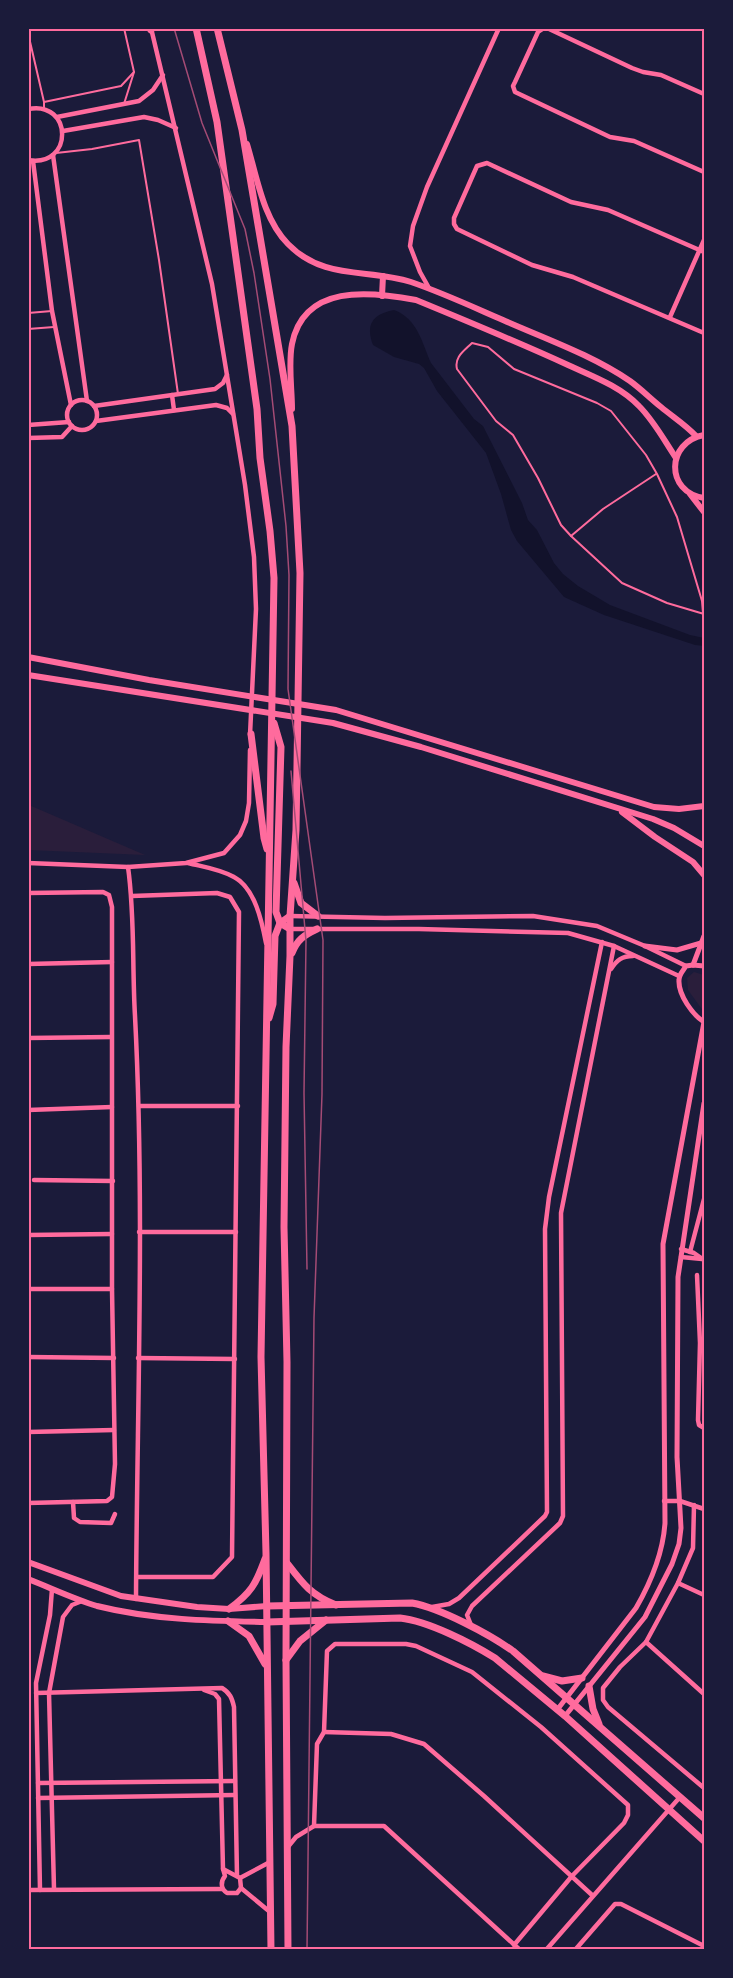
<svg xmlns="http://www.w3.org/2000/svg" width="733" height="1978" font-family="'Titillium Web',sans-serif">
<style>
.green{fill:#2a1e3b}
.water{fill:#12122b}
.lines{fill:none;stroke-linecap:round;stroke-linejoin:round}
.service{stroke:#ff6b9d;stroke-width:2}
.minor{stroke:#ff6b9d;stroke-width:4.5}
.tertiary{stroke:#ff6b9d;stroke-width:5}
.secondary{stroke:#ff6b9d;stroke-width:6}
.primary{stroke:#ff6b9d;stroke-width:7}
.trunk{stroke:#ff6b9d;stroke-width:7}
.tram{stroke:#a44b75;stroke-width:1.5}
.neatline{fill:none;stroke:#ff6b9d;stroke-width:2}
</style>
<rect width="100%" height="100%" fill="#1b1b3a"/>
<g class="green">
<polygon points="29,805 145,855 29,850"/>
<polygon points="694,972 704,975 704,1012 688,990 687,978"/>
</g>
<path class="water" d="M394,310C418,319 422,343 431,363L474,419L483,426L522,503L528,520L537,530L554,563L563,574L578,586L610,605L690,635L704,638V646L695,645L604,615L564,597L517,541L511,530L501,494L486,453L437,391L424,368L419,364L394,357L373,345C365,324 373,314 394,310Z"/>
<g class="lines">
<g class="service">
<polyline points="28,33 44,102 44,108"/>
<polyline points="44,102 121,86 134,72 124,28"/>
<polyline points="124,104 134,72"/>
<polyline points="56,153 92,149 139,140 159,260 178,394"/>
<polyline points="28,313 52,311"/>
<polyline points="28,329 54,327"/>
<polyline points="571,536 603,509 656,474"/>
<path d="M703,613L702,601L677,517L657,474L646,455L611,411L597,403L514,369L488,347L472,343C464,351 454,357 457,369L496,421L513,435L538,478L561,525L571,536L622,583L667,603L704,614"/>
</g>
<g class="minor">
<polyline points="151,28 212,284 245,485 254,557 256,609 250,735"/>
<polyline points="544,28 538,32 515,82 513,86 515,92 610,137 634,141 704,172"/>
<polyline points="547,28 632,68 643,72 661,75 704,94"/>
<path d="M28,109C73,100 74,168 28,160"/>
<polyline points="57,117 139,101 153,90 163,75"/>
<polyline points="63,131 144,117 158,120 176,128"/>
<polyline points="53,155 87,401"/>
<polyline points="33,161 52,311 71,405"/>
<polyline points="704,252 608,210 571,202 487,163 477,166 454,218 454,224 457,229 532,265 573,277 704,333"/>
<polyline points="429,288 420,272 410,246 413,226 427,187 499,28"/>
<polyline points="670,317 704,240"/>
<polyline points="172,395 174,410"/>
<circle cx="82" cy="415" r="15"/>
<polyline points="94,406 215,389 223,383 227,375"/>
<polyline points="96,421 216,405 227,408 233,414"/>
<polyline points="28,425 69,422"/>
<polyline points="28,438 62,437 72,426"/>
<polyline points="28,863 128,867 186,863 224,853 240,835 246,821 249,803 250,750"/>
<path d="M188,863C204,867 220,869 234,877C255,888 262,922 266,943"/>
<path d="M128,867C135,916 132,966 135,1016C145,1210 137,1405 136,1599"/>
<polyline points="28,893 103,892 109,895 112,907 112,1289 115,1464 112,1497 107,1501 28,1503"/>
<polyline points="132,896 217,893 230,897 239,912 232,1557 213,1577 137,1577"/>
<polyline points="290,916 385,918 533,916 597,926 645,946 686,966"/>
<polyline points="290,929 419,929 568,933 614,946 679,976"/>
<polyline points="28,964 112,962"/>
<path d="M611,969C617,960 622,956 633,956"/>
<polyline points="28,1038 111,1037"/>
<polyline points="139,1106 238,1106"/>
<polyline points="28,1110 112,1107"/>
<polyline points="34,1180 113,1181"/>
<polyline points="139,1232 236,1232"/>
<polyline points="28,1235 112,1234"/>
<polyline points="681,1249 694,1253 704,1260"/>
<polyline points="690,1252 704,1199"/>
<polyline points="681,1257 702,1259"/>
<polyline points="697,1275 700,1343 698,1420 699,1425 704,1428"/>
<polyline points="28,1289 112,1289"/>
<polyline points="28,1357 114,1358"/>
<polyline points="138,1358 235,1359"/>
<polyline points="28,1432 114,1430"/>
<polyline points="664,1501 680,1501 704,1509"/>
<polyline points="73,1502 74,1518 80,1522 111,1523 115,1514"/>
<polyline points="694,1505 693,1548 678,1583 646,1642 620,1667 603,1688 603,1700 608,1707 704,1788"/>
<polyline points="678,1583 704,1595"/>
<polyline points="432,1607 449,1604 459,1598 545,1516 547,1512 545,1229 549,1197 602,942"/>
<polyline points="471,1625 467,1615 472,1606 560,1523 563,1516 561,1213 614,946"/>
<polyline points="646,1642 704,1694"/>
<polyline points="204,1690 215,1694 219,1699 223,1869"/>
<path d="M36,1693L222,1688C230,1693 232,1698 234,1707L237,1876"/>
<polyline points="324,1732 391,1734 424,1744 484,1796 592,1895"/>
<polyline points="38,1783 235,1781"/>
<polyline points="38,1798 235,1795"/>
<polyline points="314,1826 317,1744 324,1732 327,1651 335,1644 406,1644 416,1646 472,1672 541,1727 628,1805 628,1815 624,1823 572,1876 514,1945"/>
<polyline points="287,1848 296,1837 314,1826 384,1826 520,1950"/>
<path d="M223,1869L240,1878L241,1888L237,1893H227C221,1889 220,1882 225,1876Z"/>
<polyline points="240,1878 270,1862"/>
<polyline points="241,1888 270,1912"/>
<polyline points="54,1889 49,1693 63,1617 72,1605 82,1601"/>
<polyline points="28,1890 222,1889"/>
<polyline points="40,1890 36,1683 50,1615 52,1589"/>
<polyline points="546,1950 680,1797"/>
<polyline points="575,1950 615,1904 621,1904 704,1946"/>
</g>
<g class="tertiary">
<polyline points="645,946 677,950 701,943"/>
<polyline points="693,965 704,936"/>
<path d="M704,966L693,965L686,966C683,971 679,974 679,980C678,995 693,1015 704,1022"/>
<path d="M557,1710L636,1608C651,1582 663,1552 665,1523L663,1244L704,1022"/>
<polyline points="565,1716 645,1617 672,1564 679,1544 681,1528 677,1457 678,1277 704,1103"/>
</g>
<g class="secondary">
<path d="M247,144C257,177 263,219 288,244C324,281 368,268 411,282C443,293 473,307 503,320C546,339 592,355 630,381C641,389 651,399 661,407C673,417 686,425 696,436"/>
<polyline points="382,296 383,276"/>
<path d="M292,409C292,389 288,364 292,344C304,284 369,291 416,300C467,321 518,342 568,365C592,376 620,386 639,406C654,421 664,440 676,458"/>
<path d="M704,435C666,442 665,492 704,498"/>
<polyline points="690,494 704,512"/>
<polyline points="28,657 149,680 336,710 654,807 679,809 704,806"/>
<polyline points="28,675 333,723 421,747 653,819 674,828 704,846"/>
<polyline points="622,812 655,837 693,862 704,875"/>
<polyline points="28,1562 121,1596 197,1607 229,1609 267,1606"/>
<path d="M28,1579C51,1588 74,1599 97,1606C153,1620 210,1621 267,1622"/>
</g>
<g class="primary">
<path d="M267,1606L412,1603C440,1608 489,1634 513,1651L704,1818"/>
<path d="M267,1622L400,1618C428,1621 471,1643 495,1658L565,1716L704,1841"/>
<polyline points="543,1676 562,1681 582,1678"/>
<polyline points="589,1686 593,1709 599,1724"/>
</g>
<g class="trunk">
<polyline points="196,28 217,122 257,409 260,458 270,531 274,578 261,1357 266,1553 271,1950"/>
<polyline points="217,28 242,130 292,426 300,573 296,830 290,916 290,956 286,1047 284,1227 287,1362 286,1660 288,1950"/>
<polyline points="151,30 152,28"/>
<polyline points="274,723 281,747 276,912 280,923 290,929"/>
<polyline points="251,734 264,838 267,849"/>
<polyline points="294,883 301,903 318,916"/>
<path d="M292,953C297,940 304,935 317,929"/>
<polyline points="269,1018 273,1004 275,936 280,923 290,916"/>
<path d="M287,1563C303,1584 311,1595 336,1605"/>
<path d="M229,1609C251,1593 256,1584 265,1559"/>
<polyline points="228,1621 249,1636 265,1664"/>
<polyline points="286,1660 300,1641 326,1620"/>
</g>
<g class="tram">
<polyline points="174,28 202,123 245,229 254,273 270,379 286,526 289,575 288,689 323,940 322,1094 314,1318 307,1950"/>
<polyline points="291,771 306,941 304,1093 307,1269"/>
</g>
</g>
<rect width="733" height="1978" fill="none" stroke="#1b1b3a" stroke-width="60"/>
<rect x="30" y="30" width="673" height="1918" class="neatline"/>
</svg>
